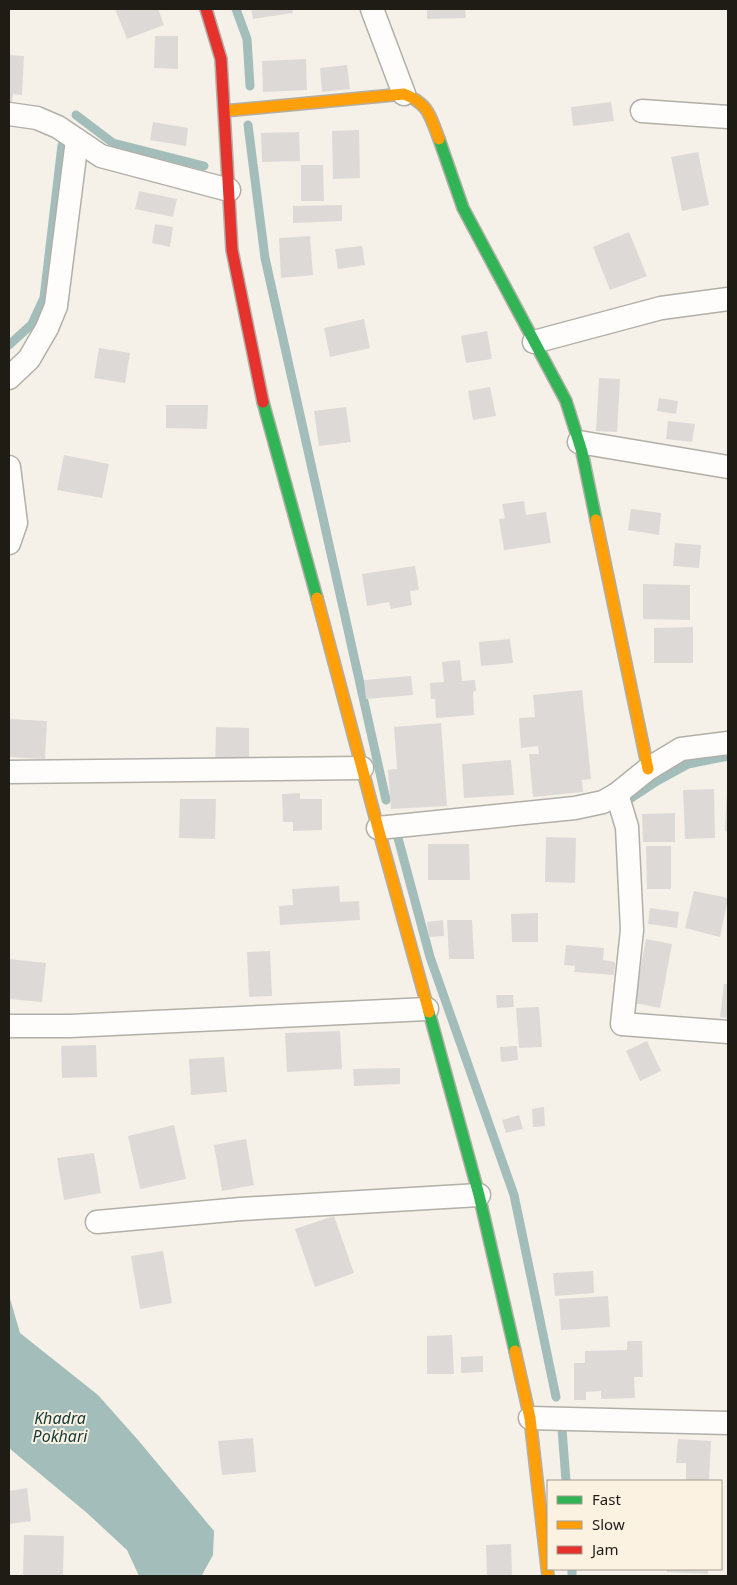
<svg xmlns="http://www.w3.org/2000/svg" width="737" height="1585" font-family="'Noto Sans',sans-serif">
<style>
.water{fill:#a3bdba}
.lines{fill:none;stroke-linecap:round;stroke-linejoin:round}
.stream{stroke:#a3bdba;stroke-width:9}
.building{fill:#ddd9d7}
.street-casing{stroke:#b2afa8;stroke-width:25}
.fast-casing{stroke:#b2afa8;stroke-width:14}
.slow-casing{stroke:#b2afa8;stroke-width:14}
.jam-casing{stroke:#b2afa8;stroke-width:14}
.street{stroke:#fefdfc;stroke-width:22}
.fast{stroke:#30b455;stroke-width:11}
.slow{stroke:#ff9f0a;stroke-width:11}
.jam{stroke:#e5322d;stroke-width:11}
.labels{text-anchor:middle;stroke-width:4;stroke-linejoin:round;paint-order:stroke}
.water-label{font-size:16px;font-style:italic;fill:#113838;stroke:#fbf2e2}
</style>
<rect width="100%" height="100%" fill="#f5f1e8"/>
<polygon class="water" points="9,1295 20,1333 98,1395 138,1440 214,1531 213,1555 202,1575 203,1576 139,1576 127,1550 87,1513 9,1448"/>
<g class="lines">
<g class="stream">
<polyline points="236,9 247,39 250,86"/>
<polyline points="76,115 113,143 204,166"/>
<polyline points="248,125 265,258 386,800"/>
<polyline points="9,345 32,324 44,298 62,145"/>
<polyline points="628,800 657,781 688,764 728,756"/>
<polyline points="398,838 430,957 514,1195 556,1397"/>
<polyline points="562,1429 566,1481"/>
<polyline points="572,1569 572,1576"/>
</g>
</g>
<g class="building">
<polygon points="115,9 158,9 164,25 127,39"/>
<polygon points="251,9 292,9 293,13 253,19"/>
<polygon points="427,9 465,9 466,18 427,19"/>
<polygon points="155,36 178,36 178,69 154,68"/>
<polygon points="9,55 24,56 22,95 13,94 12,103 9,103"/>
<polygon points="306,59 307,90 263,92 262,61"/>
<polygon points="347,65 350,89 322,92 320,68"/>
<polygon points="611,102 614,121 573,126 571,107"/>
<polygon points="153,122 188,128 186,146 150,140"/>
<polygon points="359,130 360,178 333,179 332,131"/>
<polygon points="299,132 300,161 262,162 261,133"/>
<polygon points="698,152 709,205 682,211 671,157"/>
<polygon points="301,165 323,165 324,201 301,201"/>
<polygon points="139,191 177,199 173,217 135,209"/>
<polygon points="342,205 342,221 293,223 293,206"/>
<polygon points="155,224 173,227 170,247 152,243"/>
<polygon points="629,232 647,276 610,290 593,247"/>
<polygon points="310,236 313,275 281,278 279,238"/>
<polygon points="362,246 365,265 338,269 335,249"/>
<polygon points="364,319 370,348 330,357 324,328"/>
<polygon points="487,331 492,359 466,363 461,336"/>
<polygon points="99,348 130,353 125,383 94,378"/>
<polygon points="599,378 620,379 617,432 596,431"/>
<polygon points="490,387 496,416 473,420 468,391"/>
<polygon points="659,398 678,401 676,414 657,411"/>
<polygon points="166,405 208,405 207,429 166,428"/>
<polygon points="346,407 351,442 319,446 314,411"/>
<polygon points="668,421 695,424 692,442 666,439"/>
<polygon points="64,455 109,464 102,498 57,490"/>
<polygon points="524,501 526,515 546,512 551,543 504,550 499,519 505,518 502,504"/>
<polygon points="631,509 661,513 659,535 628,530"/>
<polygon points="675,543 701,545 699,568 673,566"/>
<polygon points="415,566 419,590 410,591 412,605 391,609 389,602 367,606 362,574"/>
<polygon points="643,584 690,585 690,620 643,619"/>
<polygon points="693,627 693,663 654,663 654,628"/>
<polygon points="510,639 513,663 481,666 479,642"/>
<polygon points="460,660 462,681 475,680 476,691 473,692 474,715 436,718 435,699 431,699 430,683 444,682 442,662"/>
<polygon points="411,676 413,695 366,699 364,680"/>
<polygon points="582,690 591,779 582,780 583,792 533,797 529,754 539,754 538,746 521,748 519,718 535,717 533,695"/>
<polygon points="9,719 47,721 45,759 9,757"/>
<polygon points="441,723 447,806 391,809 388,770 397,769 394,727"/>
<polygon points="216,727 249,728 249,769 215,768"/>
<polygon points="511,760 514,795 464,798 462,764"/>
<polygon points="727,788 728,788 728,832 725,831"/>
<polygon points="714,789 715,838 685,839 683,790"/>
<polygon points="300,793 300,799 322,799 322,830 293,831 293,822 283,822 282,794"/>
<polygon points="180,799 216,799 215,839 179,838"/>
<polygon points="675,813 675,842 643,842 642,814"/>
<polygon points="546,837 576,838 575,883 545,882"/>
<polygon points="428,844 469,844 470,880 428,880"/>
<polygon points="646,846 671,846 671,889 647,889"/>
<polygon points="339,886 340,902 359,901 360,920 280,925 279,906 293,905 292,889"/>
<polygon points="694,891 728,898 720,937 685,928"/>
<polygon points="650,908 679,912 677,928 648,924"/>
<polygon points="538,913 538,942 512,942 511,914"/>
<polygon points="443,920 444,936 429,937 427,922"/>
<polygon points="447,920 472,920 474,959 449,959"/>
<polygon points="646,939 672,944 660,1008 634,1003"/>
<polygon points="566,945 604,948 603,960 615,962 614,975 574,972 575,966 564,965"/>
<polygon points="270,951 272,996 249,997 247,952"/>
<polygon points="9,959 46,963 42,1002 9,999"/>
<polygon points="724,984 728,984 728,1018 720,1017"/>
<polygon points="496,995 513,995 514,1007 497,1008"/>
<polygon points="539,1007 542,1047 519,1048 516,1008"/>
<polygon points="340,1031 342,1069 287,1072 285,1033"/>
<polygon points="647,1041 661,1071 640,1081 626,1051"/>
<polygon points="96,1045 97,1077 62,1078 61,1046"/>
<polygon points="517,1046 518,1060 501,1062 500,1047"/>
<polygon points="224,1057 227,1092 191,1095 189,1059"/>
<polygon points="400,1068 400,1084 354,1086 353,1069"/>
<polygon points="544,1107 545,1126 533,1127 532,1109"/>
<polygon points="519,1115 523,1129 506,1133 502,1120"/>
<polygon points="174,1125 186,1179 140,1189 128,1136"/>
<polygon points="246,1139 254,1185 222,1191 214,1145"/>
<polygon points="94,1153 101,1193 64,1200 57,1158"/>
<polygon points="334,1216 354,1273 315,1287 295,1229"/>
<polygon points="163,1251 172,1303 140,1309 131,1256"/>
<polygon points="593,1271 594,1293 555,1296 553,1273"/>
<polygon points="608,1296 610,1327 561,1330 559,1299"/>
<polygon points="452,1335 454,1374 427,1374 427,1336"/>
<polygon points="627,1341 642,1341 643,1377 634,1377 635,1398 601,1399 601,1391 586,1392 586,1400 574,1400 574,1363 585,1363 585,1351 627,1350"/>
<polygon points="483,1356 483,1372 461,1373 461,1357"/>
<polygon points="253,1438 256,1472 222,1475 218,1441"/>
<polygon points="678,1439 711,1441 709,1481 686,1481 686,1463 676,1463"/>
<polygon points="27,1488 31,1521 9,1524 9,1491"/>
<polygon points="24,1535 64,1536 63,1576 23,1576"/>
<polygon points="511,1544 512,1576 487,1576 486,1545"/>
<polygon points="667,1569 708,1569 708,1574 667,1572"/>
</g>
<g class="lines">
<defs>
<g id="street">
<polyline points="372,9 404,94"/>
<polyline points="642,111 728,117"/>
<polyline points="9,114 37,118 58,127 101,156 229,190"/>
<polyline points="534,342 661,308 728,299"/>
<polyline points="9,378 29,359 47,328 56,306 77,140"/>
<polyline points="579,442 728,467"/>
<polyline points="9,467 16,523 9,543"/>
<polyline points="9,772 362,768"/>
<polyline points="617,794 627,827 632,930 622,1024 728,1032"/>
<polyline points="378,828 575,808 603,802 617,794 648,769 681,749 728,743"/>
<polyline points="9,1026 70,1026 427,1009"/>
<polyline points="97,1222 241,1209 479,1195"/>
<polyline points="530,1418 728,1423"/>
</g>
<g id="fast">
<polyline points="439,139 463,208 566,401 582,452 596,520"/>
<polyline points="263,402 317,598"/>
<polyline points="429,1012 479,1195 515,1351"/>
</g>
<g id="slow">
<path d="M224,111L404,94C429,104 430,116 439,139"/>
<polyline points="596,520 648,769"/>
<polyline points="317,598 378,828 429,1012"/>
<polyline points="515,1351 530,1418 548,1576"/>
</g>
<polyline id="jam" points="206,9 221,59 232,250 263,402"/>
</defs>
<use href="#street" class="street-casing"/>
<use href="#fast" class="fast-casing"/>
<use href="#slow" class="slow-casing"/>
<use href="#jam" class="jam-casing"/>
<use href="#street" class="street"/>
<use href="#fast" class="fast"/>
<use href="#slow" class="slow"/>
<use href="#jam" class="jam"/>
</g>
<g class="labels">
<g class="water-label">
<text x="60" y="1424">Khadra<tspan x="60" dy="18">Pokhari</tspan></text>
</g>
</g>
<rect width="737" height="1585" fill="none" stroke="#1f1c16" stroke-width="20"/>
<rect x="547" y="1480" width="175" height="90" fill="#fbf2e2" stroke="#a39c90"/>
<rect x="557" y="1496" width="25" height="8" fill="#30b455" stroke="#a39c90"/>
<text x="592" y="1505" font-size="15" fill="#1f1c16">Fast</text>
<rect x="557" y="1521" width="25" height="8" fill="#ff9f0a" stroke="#a39c90"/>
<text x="592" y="1530" font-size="15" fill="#1f1c16">Slow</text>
<rect x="557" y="1546" width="25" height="8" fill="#e5322d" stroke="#a39c90"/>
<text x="592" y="1555" font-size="15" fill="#1f1c16">Jam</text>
</svg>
